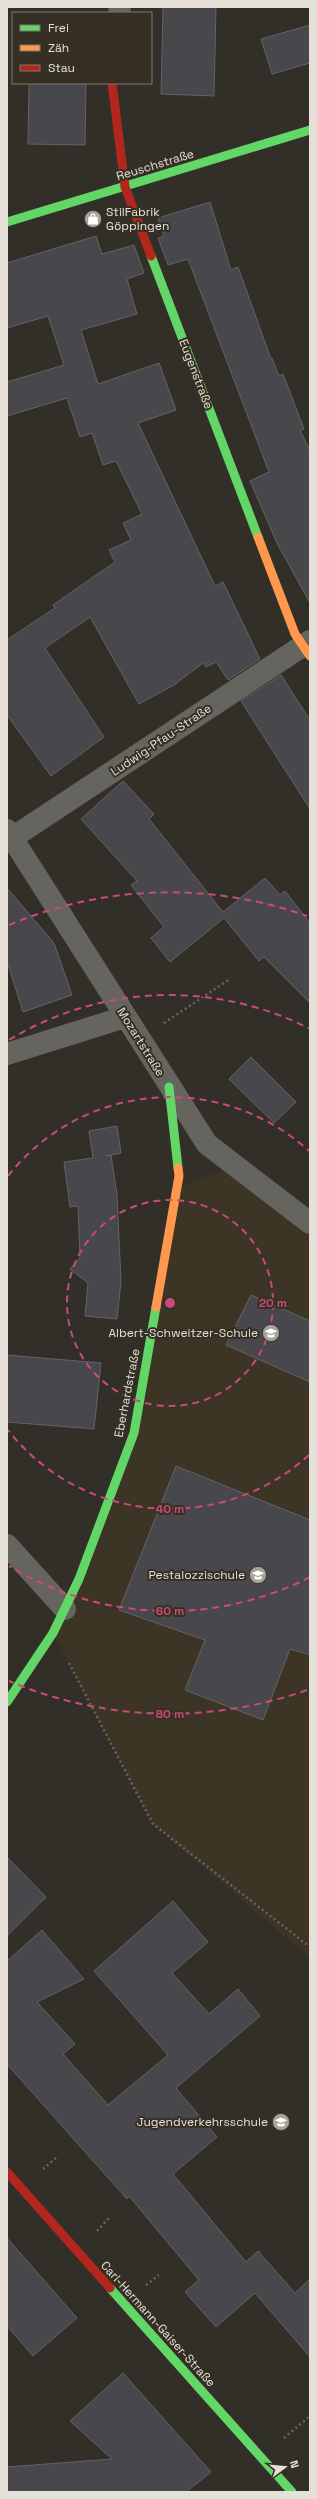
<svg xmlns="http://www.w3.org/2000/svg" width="317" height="2499" font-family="'Space Grotesk',sans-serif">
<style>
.built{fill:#3c3424}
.building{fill:#48474b;stroke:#646363}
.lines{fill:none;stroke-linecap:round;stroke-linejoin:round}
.path{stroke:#686561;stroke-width:2.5;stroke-dasharray:2 3;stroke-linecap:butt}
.street{stroke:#66645e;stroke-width:22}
.fast{stroke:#63d668;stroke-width:9}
.slow{stroke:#ff974d;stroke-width:9}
.jam{stroke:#b3261e;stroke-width:9}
.ring{fill:none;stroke:#cb4a7a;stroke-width:2;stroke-dasharray:7 5}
.labels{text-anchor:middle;stroke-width:4;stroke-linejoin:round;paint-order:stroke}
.street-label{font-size:12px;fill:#e5e1d9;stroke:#363024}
.poi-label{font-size:12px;fill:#e5e1d9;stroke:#363024;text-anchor:end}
.centre{fill:#cb4a7a;stroke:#363024;stroke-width:2}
.ring-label{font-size:12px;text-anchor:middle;font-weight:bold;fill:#cb4a7a;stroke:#363024;stroke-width:4;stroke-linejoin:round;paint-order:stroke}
</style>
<rect width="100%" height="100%" fill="#322f28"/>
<polygon class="built" points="236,1166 310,1223 310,1958 153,1824 53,1633 134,1433 177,1187"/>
<g class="building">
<polygon points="163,7 216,7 214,96 161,94"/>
<polygon points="310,25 310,63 272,74 261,39"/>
<polygon points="29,83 86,83 85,145 28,144"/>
<polygon points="210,202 231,270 238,267 271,359 272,358 279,376 283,374 304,429 300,430 310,451 310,603 277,543 250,481 269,472 188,259 168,265 158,238 164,236 158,218"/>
<polygon points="96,236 102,254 134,245 144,273 127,279 137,314 81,330 98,384 159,363 176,410 138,423 215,586 223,582 260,659 228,680 216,662 206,667 203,663 174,685 139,704 90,617 45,648 104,737 51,776 7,715 7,640 55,608 53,605 115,562 109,550 131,540 123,523 142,514 116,461 103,465 92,433 80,437 67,398 7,416 7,382 64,365 48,316 7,328 7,263"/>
<polygon points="281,675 310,720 310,809 241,701"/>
<polygon points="123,781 154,814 149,819 223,912 265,878 280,895 285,891 310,923 310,1003 264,957 259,961 224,918 170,962 151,938 164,927 131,885 137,881 81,819"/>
<polygon points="7,888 54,943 72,995 23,1012 7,961"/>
<polygon points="251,1057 296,1102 274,1123 229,1079"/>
<polygon points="117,1126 121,1153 106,1156 111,1155 117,1195 121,1282 117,1319 85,1316 88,1283 70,1269 80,1258 78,1206 70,1207 64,1162 93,1158 89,1131"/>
<polygon points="251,1295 310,1321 310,1382 226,1345"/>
<polygon points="7,1355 101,1363 94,1429 7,1422"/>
<polygon points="176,1466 310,1520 310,1655 290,1649 263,1720 185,1690 205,1640 119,1610"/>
<polygon points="7,1857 46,1897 7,1936"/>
<polygon points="173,1901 208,1942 172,1973 209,2014 238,1989 260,2016 176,2088 217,2137 173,2174 246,2262 258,2251 295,2293 310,2279 310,2357 255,2293 216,2327 185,2292 199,2280 129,2196 127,2199 7,2064 7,1961 42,1930 84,1979 37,2002 75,2044 63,2054 108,2105 168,2055 94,1971"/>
<polygon points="7,2238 77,2318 33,2356 7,2326"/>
<polygon points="123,2373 211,2472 186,2492 7,2492 7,2467 112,2459 70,2421"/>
</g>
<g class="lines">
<g class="path">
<polyline points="164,1023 230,979"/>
<polyline points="69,1663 153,1824 310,1947"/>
<polyline points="43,2169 56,2158"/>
<polyline points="97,2231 110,2217"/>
<polyline points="146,2285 159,2275"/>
<polyline points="284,2438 310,2416"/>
</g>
<g class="street">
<polyline points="119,13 120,7"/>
<polyline points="7,830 207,1144 310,1223"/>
<polyline points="12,838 310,641"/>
<polyline points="7,1054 125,1017"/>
<polyline points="7,1545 65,1609"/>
</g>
<g class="fast">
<polyline points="7,222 310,130"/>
<polyline points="151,256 258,537"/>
<polyline points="169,1087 178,1168"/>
<polyline points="7,1702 53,1633 79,1579 134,1433 156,1307"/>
<polyline points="110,2288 292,2492"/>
</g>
<g class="slow">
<polyline points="258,537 295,634 310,656"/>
<polyline points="156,1307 179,1176 178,1168"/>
</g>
<g class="jam">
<polyline points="112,83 125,187 151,256"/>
<polyline points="7,2172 110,2288"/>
</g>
</g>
<g class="ring">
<circle cx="170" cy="1303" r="103"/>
<path d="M309 1455A206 206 0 0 1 8 1430M8 1176A206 206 0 0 1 309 1151"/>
<path d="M310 1577A308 308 0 0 1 9 1566M9 1040A308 308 0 0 1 310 1029"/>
<path d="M307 1690A411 411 0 0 1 9 1681M9 925A411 411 0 0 1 307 916"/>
</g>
<defs>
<symbol id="shop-disc" viewBox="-11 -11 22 22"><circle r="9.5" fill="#a6a39b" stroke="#363024"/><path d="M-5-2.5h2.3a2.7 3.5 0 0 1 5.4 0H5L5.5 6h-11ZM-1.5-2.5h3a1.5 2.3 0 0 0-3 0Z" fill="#fff"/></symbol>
<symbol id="school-disc" viewBox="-11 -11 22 22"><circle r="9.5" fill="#a6a39b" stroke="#363024"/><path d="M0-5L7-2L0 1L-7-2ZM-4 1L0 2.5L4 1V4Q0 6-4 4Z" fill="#fff"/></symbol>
</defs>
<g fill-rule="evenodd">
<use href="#shop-disc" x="83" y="209" width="20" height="20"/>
<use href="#school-disc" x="261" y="1323" width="20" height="20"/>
<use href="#school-disc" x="248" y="1565" width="20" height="20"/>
<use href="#school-disc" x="271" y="2112" width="20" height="20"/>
</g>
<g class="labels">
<g class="street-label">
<text transform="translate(155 165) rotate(-17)" y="4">Reuschstraße</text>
<text transform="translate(196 374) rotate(69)" y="4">Eugenstraße</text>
<text transform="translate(161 740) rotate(-34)" y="4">Ludwig-Pfau-Straße</text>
<text transform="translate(141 1042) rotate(58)" y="4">Mozartstraße</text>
<text transform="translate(127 1393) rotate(-79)" y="4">Eberhardstraße</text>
<text transform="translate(158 2324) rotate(48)" y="4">Carl-Hermann-Gaiser-Straße</text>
</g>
<g class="poi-label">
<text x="106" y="216" text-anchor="start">StilFabrik<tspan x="106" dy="14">Göppingen</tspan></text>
<text x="258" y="1337">Albert-Schweitzer-Schule</text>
<text x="245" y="1579">Pestalozzischule</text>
<text x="268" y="2126">Jugendverkehrsschule</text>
</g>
</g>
<circle cx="170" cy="1303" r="6" class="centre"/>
<g class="ring-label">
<text x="273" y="1307">20 m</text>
<text x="170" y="1513">40 m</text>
<text x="170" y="1615">60 m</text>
<text x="170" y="1718">80 m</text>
</g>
<rect width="317" height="2499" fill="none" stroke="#e5e1d9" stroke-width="16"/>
<rect x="12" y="12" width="140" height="72" fill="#363024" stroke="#7c776c"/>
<rect x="20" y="25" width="20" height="6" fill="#63d668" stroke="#7c776c"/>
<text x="48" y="32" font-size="12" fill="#e5e1d9">Frei</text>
<rect x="20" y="45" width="20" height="6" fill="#ff974d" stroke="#7c776c"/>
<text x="48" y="52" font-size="12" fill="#e5e1d9">Zäh</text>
<rect x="20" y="65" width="20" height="6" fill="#b3261e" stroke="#7c776c"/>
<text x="48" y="72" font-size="12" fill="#e5e1d9">Stau</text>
<g transform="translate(285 2467) rotate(74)" stroke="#363024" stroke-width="3" paint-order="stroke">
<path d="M0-3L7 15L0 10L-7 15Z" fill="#e5e1d9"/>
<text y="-6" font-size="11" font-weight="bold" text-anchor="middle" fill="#e5e1d9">N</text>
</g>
</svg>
